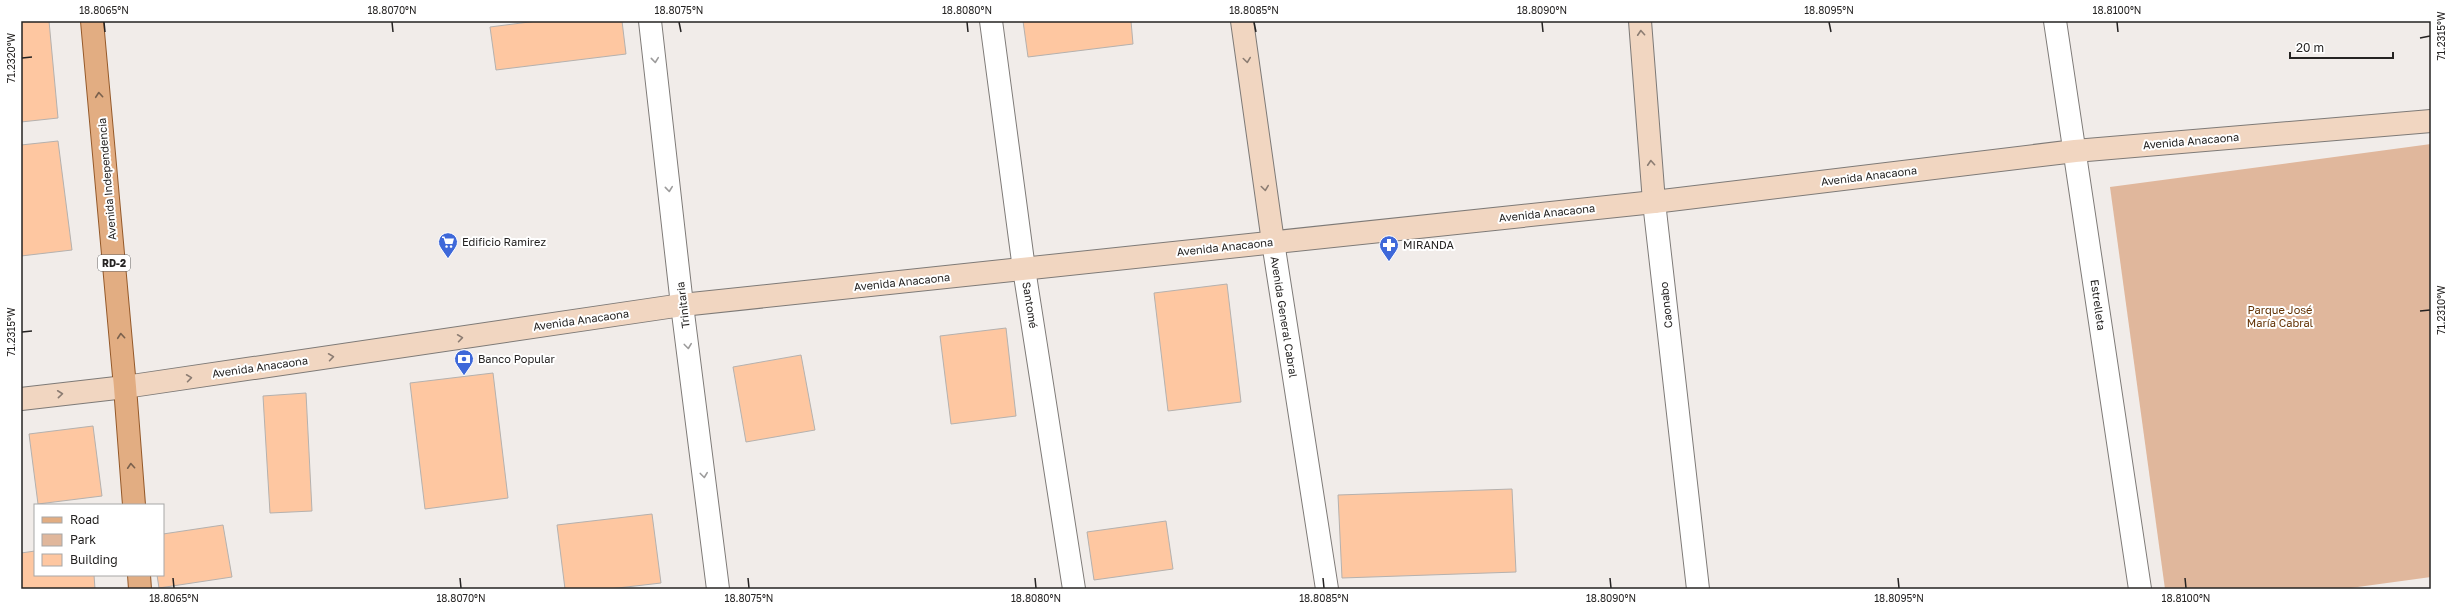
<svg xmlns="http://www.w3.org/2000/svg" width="2452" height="610" font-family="'Golos Text',sans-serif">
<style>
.green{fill:#e0b79c}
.building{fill:#fec7a1;stroke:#b5b1ae}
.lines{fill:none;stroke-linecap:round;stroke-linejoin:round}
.minor-casing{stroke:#7e7a77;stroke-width:24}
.secondary-casing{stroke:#7e7a77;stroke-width:24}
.primary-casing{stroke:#94592a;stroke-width:24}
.minor{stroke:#fff;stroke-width:22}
.secondary{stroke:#f1d6c1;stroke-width:22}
.primary{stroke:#e2ad82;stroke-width:22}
.oneway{stroke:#8b7c72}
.oneway2{stroke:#9d9c9c}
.oneway3{stroke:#7a614d}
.ticks{fill:none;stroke:#252322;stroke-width:1.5}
.labels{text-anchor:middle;stroke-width:4;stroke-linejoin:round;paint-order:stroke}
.shield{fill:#fff;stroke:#666564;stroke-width:1}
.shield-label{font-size:10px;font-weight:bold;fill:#252322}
.street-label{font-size:11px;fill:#252322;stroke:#fff}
.poi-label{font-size:11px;fill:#252322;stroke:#fff;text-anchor:start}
.park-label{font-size:11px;fill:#633204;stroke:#fff}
.neatline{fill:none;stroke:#252322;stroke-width:1.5}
.ticks-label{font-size:10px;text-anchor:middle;fill:#252322}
</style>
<rect width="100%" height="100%" fill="#f1ece9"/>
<polygon class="green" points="2431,144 2431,577 2343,589 2165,589 2110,187"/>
<g class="building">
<polygon points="21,21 49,21 58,118 21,122"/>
<polygon points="537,21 622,21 626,54 496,70 490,27"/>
<polygon points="1023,21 1131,21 1133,44 1028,57"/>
<polygon points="58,141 72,250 21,256 21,145"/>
<polygon points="1227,284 1241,402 1168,411 1154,293"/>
<polygon points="1006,328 1016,416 951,424 940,336"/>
<polygon points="801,355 815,430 746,442 733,367"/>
<polygon points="493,373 508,498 425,509 410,383"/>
<polygon points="306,393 312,511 270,513 263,396"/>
<polygon points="93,426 102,496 38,504 29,434"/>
<polygon points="1512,489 1516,572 1342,578 1338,495"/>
<polygon points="652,514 661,583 609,589 565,589 557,525"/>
<polygon points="1166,521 1173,569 1094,580 1087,532"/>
<polygon points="223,525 232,577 159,588 157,575 163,575 163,534"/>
<polygon points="35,551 35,575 94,575 95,589 21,589 21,553"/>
</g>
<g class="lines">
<defs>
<g id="minor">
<polyline points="650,21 682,305 718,589"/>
<polyline points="991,21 1024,269 1074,589"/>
<polyline points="2055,21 2140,589"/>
<polyline points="1654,202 1698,589"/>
<polyline points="1273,242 1327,589"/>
</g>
<g id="secondary">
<polyline points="1242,21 1273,242"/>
<polyline points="1640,21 1654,202"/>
<polyline points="21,399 125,387 682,305 1654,202 2075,151 2431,121"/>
</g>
<g id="primary">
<polyline points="92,21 125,387 134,505"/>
<polyline points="139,575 140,589"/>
</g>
</defs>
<use href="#minor" class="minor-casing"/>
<use href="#secondary" class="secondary-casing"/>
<use href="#primary" class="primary-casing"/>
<use href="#minor" class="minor"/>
<use href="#secondary" class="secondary"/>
<use href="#primary" class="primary"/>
</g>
<defs><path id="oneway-chevron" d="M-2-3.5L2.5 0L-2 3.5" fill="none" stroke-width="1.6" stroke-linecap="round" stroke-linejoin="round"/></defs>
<g class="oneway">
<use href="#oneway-chevron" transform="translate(1641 33) rotate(-94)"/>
<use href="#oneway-chevron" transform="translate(1247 60) rotate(82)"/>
<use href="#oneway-chevron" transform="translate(1651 163) rotate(-94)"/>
<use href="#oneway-chevron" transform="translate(1265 188) rotate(82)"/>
<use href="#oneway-chevron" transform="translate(460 338) rotate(-8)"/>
<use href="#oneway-chevron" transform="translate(331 357) rotate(-8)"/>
<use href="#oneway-chevron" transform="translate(189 378) rotate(-8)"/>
<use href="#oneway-chevron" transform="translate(60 394) rotate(-6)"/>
</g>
<g class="oneway2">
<use href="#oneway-chevron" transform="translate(655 60) rotate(84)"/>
<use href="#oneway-chevron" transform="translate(669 189) rotate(84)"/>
<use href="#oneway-chevron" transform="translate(688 346) rotate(83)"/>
<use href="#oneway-chevron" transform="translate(704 475) rotate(83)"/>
</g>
<g class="oneway3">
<use href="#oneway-chevron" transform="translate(99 95) rotate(-95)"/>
<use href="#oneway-chevron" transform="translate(121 336) rotate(-95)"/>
<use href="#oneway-chevron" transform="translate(131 466) rotate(-94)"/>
</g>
<path class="ticks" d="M104,22L105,32M392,22L393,32M679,22L681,32M967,22L968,32M1254,22L1256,32M1542,22L1543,32M1829,22L1831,32M2117,22L2118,32M2420,38L2430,36M22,58L32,57M2420,311L2430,310M22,332L32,331M173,578L174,588M460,578L461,588M748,578L749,588M1035,578L1036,588M1323,578L1324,588M1610,578L1611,588M1898,578L1899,588M2185,578L2186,588"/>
<defs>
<symbol id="supermarket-pin" viewBox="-11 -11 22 30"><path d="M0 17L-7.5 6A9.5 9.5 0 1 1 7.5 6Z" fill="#3e68d9" stroke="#fff"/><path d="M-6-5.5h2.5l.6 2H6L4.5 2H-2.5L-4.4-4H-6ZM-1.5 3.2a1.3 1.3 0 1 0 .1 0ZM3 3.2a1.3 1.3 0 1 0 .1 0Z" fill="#fff"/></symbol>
<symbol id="pharmacy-pin" viewBox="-11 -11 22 30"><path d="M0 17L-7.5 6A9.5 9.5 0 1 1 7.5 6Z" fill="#3e68d9" stroke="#fff"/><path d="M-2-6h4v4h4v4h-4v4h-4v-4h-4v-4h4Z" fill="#fff"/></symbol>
<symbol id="bank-pin" viewBox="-11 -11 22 30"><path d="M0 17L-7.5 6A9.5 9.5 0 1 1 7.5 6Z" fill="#3e68d9" stroke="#fff"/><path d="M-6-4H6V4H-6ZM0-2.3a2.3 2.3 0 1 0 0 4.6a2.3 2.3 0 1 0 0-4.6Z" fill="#fff"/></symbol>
</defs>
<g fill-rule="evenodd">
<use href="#supermarket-pin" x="437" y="231" width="22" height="30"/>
<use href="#pharmacy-pin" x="1378" y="234" width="22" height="30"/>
<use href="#bank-pin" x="453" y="348" width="22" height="30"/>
</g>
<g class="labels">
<rect class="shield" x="98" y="255" width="32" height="16" rx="3"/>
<g class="shield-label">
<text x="114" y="267">RD-2</text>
</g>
<g class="street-label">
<text transform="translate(2191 141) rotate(-5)" y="4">Avenida Anacaona</text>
<text transform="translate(1869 176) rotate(-7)" y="4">Avenida Anacaona</text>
<text transform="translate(107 179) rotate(-95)" y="4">Avenida Independencia</text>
<text transform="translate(1547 213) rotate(-6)" y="4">Avenida Anacaona</text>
<text transform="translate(1225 247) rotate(-6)" y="4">Avenida Anacaona</text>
<text transform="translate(902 282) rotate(-6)" y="4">Avenida Anacaona</text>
<text transform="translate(683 305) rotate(-97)" y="4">Trinitaria</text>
<text transform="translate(1030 305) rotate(81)" y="4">Santomé</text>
<text transform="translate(1666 305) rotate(-96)" y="4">Caonabo</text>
<text transform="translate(2098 305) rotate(82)" y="4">Estrelleta</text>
<text transform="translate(1284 317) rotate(81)" y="4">Avenida General Cabral</text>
<text transform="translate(581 320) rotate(-8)" y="4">Avenida Anacaona</text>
<text transform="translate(260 367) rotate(-8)" y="4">Avenida Anacaona</text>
</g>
<g class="poi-label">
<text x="462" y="246">Edificio Ramirez</text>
<text x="1403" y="249">MIRANDA</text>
<text x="478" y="363">Banco Popular</text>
</g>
<g class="park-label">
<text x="2280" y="314">Parque José<tspan x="2280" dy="13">María Cabral</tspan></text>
</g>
</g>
<rect width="2452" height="610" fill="none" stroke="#ffffff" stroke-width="44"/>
<rect x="34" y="504" width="130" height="72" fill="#ffffff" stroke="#a8a7a7"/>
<rect x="42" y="517" width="20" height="6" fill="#e2ad82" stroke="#a8a7a7"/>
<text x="70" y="524" font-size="12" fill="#252322">Road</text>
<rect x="42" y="534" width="20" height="12" fill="#e0b79c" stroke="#a8a7a7"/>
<text x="70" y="544" font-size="12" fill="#252322">Park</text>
<rect x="42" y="554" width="20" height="12" fill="#fec7a1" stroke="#a8a7a7"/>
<text x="70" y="564" font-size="12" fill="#252322">Building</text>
<path d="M2290 52v6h103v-6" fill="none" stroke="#252322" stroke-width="2"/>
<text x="2296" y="52" font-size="12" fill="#252322" stroke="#ffffff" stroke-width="3" paint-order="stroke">20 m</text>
<rect x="22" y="22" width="2408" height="566" class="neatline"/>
<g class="ticks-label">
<text x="104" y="14">18.8065°N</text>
<text x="392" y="14">18.8070°N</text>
<text x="679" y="14">18.8075°N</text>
<text x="967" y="14">18.8080°N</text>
<text x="1254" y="14">18.8085°N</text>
<text x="1542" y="14">18.8090°N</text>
<text x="1829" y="14">18.8095°N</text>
<text x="2117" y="14">18.8100°N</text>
<text transform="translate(2441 36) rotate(-90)" y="4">71.2315°W</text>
<text transform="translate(11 58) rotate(-90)" y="4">71.2320°W</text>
<text transform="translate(2441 310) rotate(-90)" y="4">71.2310°W</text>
<text transform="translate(11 332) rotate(-90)" y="4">71.2315°W</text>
<text x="174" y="602">18.8065°N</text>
<text x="461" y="602">18.8070°N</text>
<text x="749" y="602">18.8075°N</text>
<text x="1036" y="602">18.8080°N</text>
<text x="1324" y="602">18.8085°N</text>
<text x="1611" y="602">18.8090°N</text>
<text x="1899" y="602">18.8095°N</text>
<text x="2186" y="602">18.8100°N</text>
</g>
</svg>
